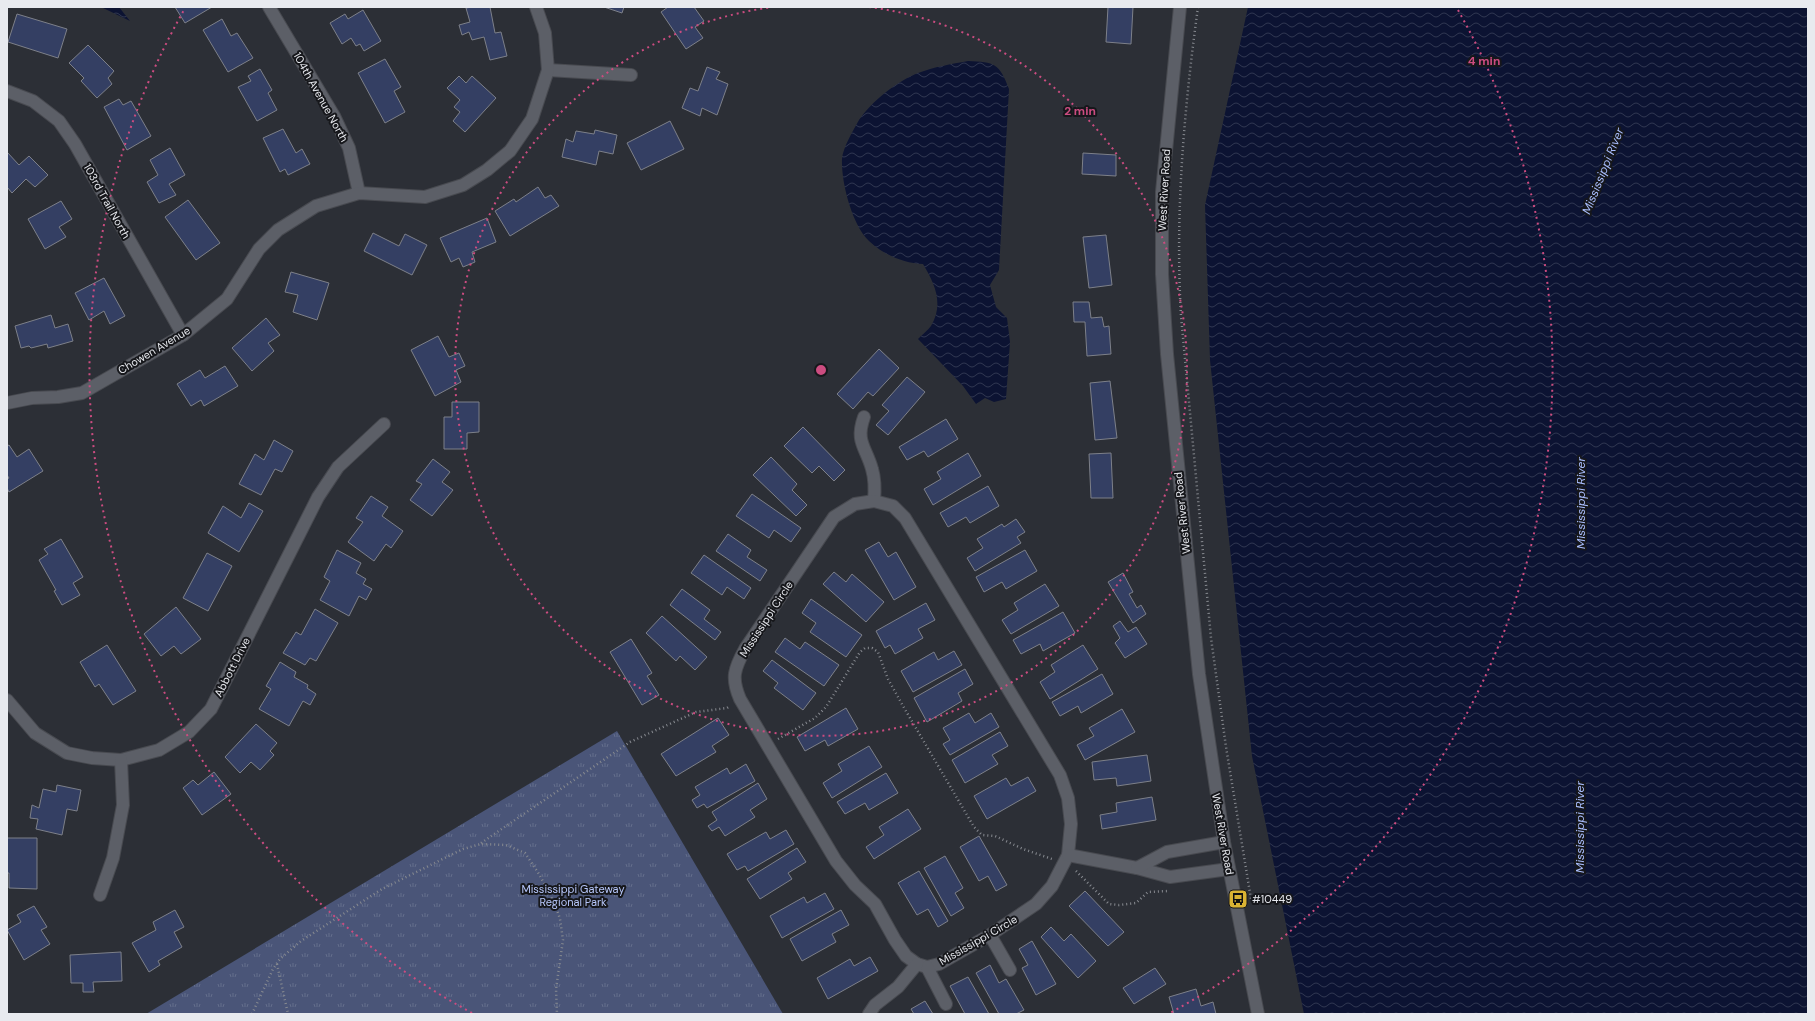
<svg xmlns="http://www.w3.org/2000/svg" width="1815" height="1021" font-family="'DM Sans',sans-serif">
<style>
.park{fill:url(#park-tufts)}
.water{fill:url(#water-waves)}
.building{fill:#343f63;stroke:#7d8089}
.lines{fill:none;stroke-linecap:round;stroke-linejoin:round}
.minor-casing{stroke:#484a50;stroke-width:14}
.path{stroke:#878a90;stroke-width:2.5;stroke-dasharray:1 3;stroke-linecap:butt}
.minor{stroke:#5c5f67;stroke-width:12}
.ring{fill:none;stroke:#cc4c80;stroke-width:2;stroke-dasharray:2 4}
.labels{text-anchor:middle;stroke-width:4;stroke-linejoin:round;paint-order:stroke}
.street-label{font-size:11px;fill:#e8eaef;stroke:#16171b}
.park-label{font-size:11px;fill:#b7c7fb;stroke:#16171b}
.poi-label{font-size:11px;fill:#e8eaef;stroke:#16171b;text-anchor:start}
.water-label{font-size:12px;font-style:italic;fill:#a9bdfd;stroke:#16171b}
.centre{fill:#cc4c80;stroke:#16171b;stroke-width:2}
.ring-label{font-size:12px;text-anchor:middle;font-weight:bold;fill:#cc4c80;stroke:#16171b;stroke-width:4;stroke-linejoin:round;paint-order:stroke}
</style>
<defs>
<pattern id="park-tufts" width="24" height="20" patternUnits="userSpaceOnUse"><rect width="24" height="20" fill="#4a5578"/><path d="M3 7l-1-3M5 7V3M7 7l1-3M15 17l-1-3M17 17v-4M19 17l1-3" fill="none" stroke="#646e8c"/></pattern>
<pattern id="water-waves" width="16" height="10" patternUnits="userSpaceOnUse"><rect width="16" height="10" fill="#0c1332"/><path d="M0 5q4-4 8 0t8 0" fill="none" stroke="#2f3650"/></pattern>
</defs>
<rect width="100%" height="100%" fill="#2c2f36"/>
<polygon class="park" points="617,731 783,1014 146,1014"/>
<g class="water">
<polygon points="101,7 119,7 130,21"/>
<polygon points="1248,7 1808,7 1808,1014 1304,1014 1252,756 1210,360 1205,205"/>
<path d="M968,61C995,62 999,63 1009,89L999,270L990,285L996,307L1007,318L1010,342L1006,399L994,402L985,398L976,404L963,386L918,339C922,335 928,330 931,326C944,304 935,284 923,264C903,263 884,255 869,241C852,225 841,182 842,159C843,147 853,131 859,120C872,101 896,82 918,73C934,67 951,64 968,61Z"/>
</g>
<g class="building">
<polygon points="175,7 212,7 185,23"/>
<polygon points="472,7 490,7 495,33 501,32 507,56 490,60 484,37 472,40 469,32 462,35 459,25 470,22 466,8"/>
<polygon points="604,7 624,7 622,13"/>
<polygon points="668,7 694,7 704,21 695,27 703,38 686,49 661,12"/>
<polygon points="1108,7 1133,7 1131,44 1106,42"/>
<polygon points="363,10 381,41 364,51 360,44 356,46 351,38 342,44 330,23 345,14 348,19"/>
<polygon points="17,14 67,29 58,58 8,42"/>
<polygon points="222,19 231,36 237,33 253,58 228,72 203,30"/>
<polygon points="88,45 114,71 108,78 112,84 97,98 81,81 84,78 69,63"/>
<polygon points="385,59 401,87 394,91 405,112 385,123 358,73"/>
<polygon points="707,67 720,72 716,79 728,84 717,115 702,108 700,116 682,108 690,88 698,91"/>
<polygon points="260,69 272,90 268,93 277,110 257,121 238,87 251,81 248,76"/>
<polygon points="459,76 466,83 472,76 496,98 465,132 453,121 460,112 454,107 460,100 447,88"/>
<polygon points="119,99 123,105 131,101 151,136 127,150 104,107"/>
<polygon points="670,121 684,149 641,170 627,143"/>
<polygon points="283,129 296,153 302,149 310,164 288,175 285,169 280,172 263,138"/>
<polygon points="595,130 617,135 613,154 599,151 596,165 562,157 566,139 573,142 576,131 594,134"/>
<polygon points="170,148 185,175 169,184 176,195 159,203 147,182 158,175 150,160"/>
<polygon points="7,152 19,165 29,156 48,175 35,187 26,179 12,193 7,187"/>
<polygon points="1083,153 1116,155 1116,176 1082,174"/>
<polygon points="538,187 545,198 551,195 559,206 510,236 495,211 514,199 516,202"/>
<polygon points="188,200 220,243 196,260 165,217"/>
<polygon points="61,201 72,219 59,227 66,237 45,249 28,219"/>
<polygon points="487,218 496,242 472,252 475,262 463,267 459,258 451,262 440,238"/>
<polygon points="373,233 399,246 405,234 427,245 412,275 364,251"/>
<polygon points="1106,235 1112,285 1089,288 1083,237"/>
<polygon points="291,272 329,283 317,320 293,312 298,295 285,292"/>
<polygon points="104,278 125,316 110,324 104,311 89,320 75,293"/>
<polygon points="1073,302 1089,302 1091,318 1102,317 1104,327 1109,326 1111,354 1087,356 1085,322 1074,322"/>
<polygon points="51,315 55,328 68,324 73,341 48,348 47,344 31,348 29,346 21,348 15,326"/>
<polygon points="266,318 280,335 268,343 274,351 252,371 232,348"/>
<polygon points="438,336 449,357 459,353 465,366 456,370 461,382 435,396 411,350"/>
<polygon points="879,349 899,368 873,396 868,392 853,409 837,394"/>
<polygon points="225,366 238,386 204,406 201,400 191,406 177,384 200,370 205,378"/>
<polygon points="907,377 925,392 888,435 876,425 889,411 882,405"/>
<polygon points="1110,381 1117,438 1095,440 1090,383"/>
<polygon points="452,402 479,402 479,432 467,433 467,449 444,449 444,417 452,417"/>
<polygon points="946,419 958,439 928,457 924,451 907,460 899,447"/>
<polygon points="803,427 845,470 834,481 819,466 812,473 784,446"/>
<polygon points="274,440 293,451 282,472 275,469 261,495 239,484 255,454 264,460"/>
<polygon points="9,445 17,457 29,449 43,471 9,492 7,488 7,479 9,478 7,475 7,446"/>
<polygon points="968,453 981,476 933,505 924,489 941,479 937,472"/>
<polygon points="1111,453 1113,498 1091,498 1089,454"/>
<polygon points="771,457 797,484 792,490 807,505 796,516 753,475"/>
<polygon points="433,459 450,472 442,482 453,490 432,516 410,500 422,484 416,481"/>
<polygon points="988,486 999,506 970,523 966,517 948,527 940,513"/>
<polygon points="752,494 801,528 791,542 774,530 769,538 736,516"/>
<polygon points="371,496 388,507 382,516 403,531 391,548 386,544 374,561 348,542 363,522 356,518"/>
<polygon points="249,503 263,511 239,552 208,533 223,506 241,518"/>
<polygon points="1016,519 1025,532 1017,537 1021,543 975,571 967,558 983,548 977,539 1002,524 1004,527"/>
<polygon points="728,534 751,550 747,557 767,570 760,581 716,551"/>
<polygon points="61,539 83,577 73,583 80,595 62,605 54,591 56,590 39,560 48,554 44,549"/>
<polygon points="879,542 888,557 896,552 916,587 894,600 865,550"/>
<polygon points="337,550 361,563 356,573 366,579 363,584 372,589 366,600 359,596 349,616 320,600 330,581 324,577"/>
<polygon points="1025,550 1037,571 1006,589 1002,582 984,592 976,577"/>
<polygon points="207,553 232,566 208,611 183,598"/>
<polygon points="704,555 751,588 744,599 727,587 722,595 691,573"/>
<polygon points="834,572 846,582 852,574 884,602 866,622 823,584"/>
<polygon points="1123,573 1133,592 1129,594 1137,608 1141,605 1146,614 1133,623 1108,582"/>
<polygon points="1045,584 1059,606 1011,634 1002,620 1018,610 1014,603"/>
<polygon points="682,589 710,610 704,619 721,632 715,640 670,605"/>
<polygon points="811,599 862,635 846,657 810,632 816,623 802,613"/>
<polygon points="926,603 935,620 918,629 923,638 895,654 890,645 885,648 876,631"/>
<polygon points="176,607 201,639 181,654 174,646 161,656 144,634"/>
<polygon points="315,609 338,623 316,661 310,658 305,665 283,653 296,632 301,635"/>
<polygon points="1063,612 1075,633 1043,651 1040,644 1021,654 1013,640"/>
<polygon points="662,616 707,657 695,670 680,656 676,661 646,633"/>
<polygon points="1120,621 1128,632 1136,627 1147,644 1125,658 1115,643 1120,638 1113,626"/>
<polygon points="785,638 800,649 805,642 839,665 824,686 775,652"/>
<polygon points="631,639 652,673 647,676 659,695 642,705 610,652"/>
<polygon points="107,645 136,691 113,705 99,684 95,687 80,662"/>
<polygon points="1083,645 1098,669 1050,699 1040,682 1055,672 1051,665"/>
<polygon points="954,651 962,665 913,692 901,671 934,652 938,660"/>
<polygon points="772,660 816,693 803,710 774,688 778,683 763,671"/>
<polygon points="280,662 296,672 294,677 308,685 307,688 316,694 310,705 303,701 289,726 259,709 271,689 266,686"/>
<polygon points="965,669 973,684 958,693 962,701 927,722 914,698"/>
<polygon points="1102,674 1113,694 1081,713 1078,706 1060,716 1052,702"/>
<polygon points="846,708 858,729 828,746 825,740 805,751 797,737"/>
<polygon points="1122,709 1135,732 1085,760 1077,745 1094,736 1089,728"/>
<polygon points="969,713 975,723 991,713 999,727 950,755 943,744 950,740 943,728"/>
<polygon points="718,718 729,735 712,746 716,752 676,776 661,754"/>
<polygon points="256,724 277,743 270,751 274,755 260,770 251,762 240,773 225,757"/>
<polygon points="1000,732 1008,746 992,755 998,764 965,783 952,760"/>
<polygon points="869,746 882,767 832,798 823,783 842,771 838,764"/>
<polygon points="1147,755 1151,781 1117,786 1116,778 1094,780 1092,762"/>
<polygon points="746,764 755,781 707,808 704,804 697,808 692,800 700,795 695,787 727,768 730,774"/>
<polygon points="214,772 231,794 202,815 183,788 193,780 198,785"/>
<polygon points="886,773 898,793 869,810 865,803 845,814 837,802"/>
<polygon points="1028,777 1036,791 987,819 974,796 1006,778 1011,786"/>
<polygon points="758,783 767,799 750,810 755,817 725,836 719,827 712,831 708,826 717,820 712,812"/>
<polygon points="57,785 81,790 77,811 67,809 62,835 36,829 38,819 30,818 32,805 39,808 43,789 56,792"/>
<polygon points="1152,797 1156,820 1102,829 1100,815 1117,812 1116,803"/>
<polygon points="908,809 921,829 874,859 866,847 884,835 879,827"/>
<polygon points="786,830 794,844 748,871 745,866 737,870 727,854 766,832 770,839"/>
<polygon points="979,836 1007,885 996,891 988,876 979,881 960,847"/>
<polygon points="7,838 37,838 37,889 9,888 9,873 7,873"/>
<polygon points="797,848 806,862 788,873 792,879 760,899 747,879"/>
<polygon points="945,856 963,888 955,893 964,908 951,916 924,868"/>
<polygon points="919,871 948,921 938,927 928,909 917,915 898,883"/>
<polygon points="1085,891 1124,932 1108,946 1069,906"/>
<polygon points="825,893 834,909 782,938 770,916 804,897 807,903"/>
<polygon points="34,906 47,927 41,930 50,944 24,960 7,930 21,922 17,915"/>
<polygon points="175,910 184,927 174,932 182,947 158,961 160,965 149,972 132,943 156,930 153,922"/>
<polygon points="841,910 849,925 832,934 836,942 802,961 790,939"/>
<polygon points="1051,927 1064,941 1071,934 1096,961 1078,978 1041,937"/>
<polygon points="1032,941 1056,984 1036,995 1022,968 1028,965 1019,949"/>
<polygon points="121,952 122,981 93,982 94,992 83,992 83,983 71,983 70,955"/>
<polygon points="870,957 878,971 828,999 817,978 850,959 854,966"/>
<polygon points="990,965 999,983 1006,979 1024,1010 1016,1014 999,1014 976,973"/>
<polygon points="1155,968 1166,984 1134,1004 1123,988"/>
<polygon points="968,977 989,1014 965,1014 950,986"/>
<polygon points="1196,989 1201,1006 1213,1002 1216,1014 1174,1014 1169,997"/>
<polygon points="925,1001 933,1014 914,1014 911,1009"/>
</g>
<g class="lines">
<defs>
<g id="minor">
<polyline points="269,7 334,116 349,148 359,193"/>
<polyline points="1180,7 1162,192 1162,274 1167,354 1199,674 1224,842 1258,1014"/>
<polyline points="548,70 631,75"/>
<polyline points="7,91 33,101 59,121 75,144 183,335"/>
<polyline points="7,403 32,398 58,397 82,393 183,335 227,299 259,249 278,230 316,206 359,193 425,197 463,185 487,170 510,151 532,119 548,70 545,33 536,7"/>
<path d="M864,417C855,442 866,447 872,469C875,479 875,490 874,501"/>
<path d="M874,501L893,506L905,518L1060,775L1068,798L1071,824L1068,855L1052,886L1036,904L990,935L939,964L927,967L917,964L906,956L895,940L875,904L855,885L836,861L740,699C731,678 734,669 745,649L834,517L855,504Z"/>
<polyline points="7,700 35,733 67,753 92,758 121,760 159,750 189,732 211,709 318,497 338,467 384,424"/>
<polyline points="1068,855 1137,868 1170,877 1229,869"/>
<polyline points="1137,868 1167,852 1224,842"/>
<polyline points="100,895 113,858 123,805 121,760"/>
<polyline points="990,935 1010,970"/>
<polyline points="927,967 946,1004"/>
<polyline points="869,1014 875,1005 898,987 917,964"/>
</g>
</defs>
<use href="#minor" class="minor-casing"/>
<g class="path">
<path d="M1198,7C1184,110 1175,212 1181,316L1211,638L1226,747L1251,899"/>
<polyline points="778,739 815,718 826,707 860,652 865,648 872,648 878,652 888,679 903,706 974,827 982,835 995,836 1023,849 1052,859"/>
<polyline points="481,843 630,742 696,712 727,708 730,706"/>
<polyline points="1076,871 1109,904 1119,905 1136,903 1148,892 1169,891"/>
<polyline points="277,964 288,1014"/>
<polyline points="252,1014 273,969 280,959 301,941 382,889 463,849 481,844 506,845 525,853 539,874 555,904 560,919 563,940 556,989 557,1014"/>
</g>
<use href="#minor" class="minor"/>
</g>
<g class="ring">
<path d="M869 7A366 366 0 1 1 773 7"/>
<path d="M472 1013A732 732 0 0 1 184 10M1458 10A732 732 0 0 1 1170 1013"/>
</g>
<defs>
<symbol id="bus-square" viewBox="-11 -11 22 22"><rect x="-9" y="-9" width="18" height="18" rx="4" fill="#dab333" stroke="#16171b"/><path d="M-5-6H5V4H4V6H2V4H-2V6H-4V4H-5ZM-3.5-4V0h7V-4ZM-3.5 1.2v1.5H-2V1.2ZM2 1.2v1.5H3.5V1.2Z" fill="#111"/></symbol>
</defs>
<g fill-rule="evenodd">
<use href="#bus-square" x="1227" y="888" width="22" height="22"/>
</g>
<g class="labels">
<g class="street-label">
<text transform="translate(321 97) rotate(61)" y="4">104th Avenue North</text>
<text transform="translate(1164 190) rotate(-87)" y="4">West River Road</text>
<text transform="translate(107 201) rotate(61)" y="4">103rd Trail North</text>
<text transform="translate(154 350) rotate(-31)" y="4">Chowen Avenue</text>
<text transform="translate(1182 513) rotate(-96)" y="4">West River Road</text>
<text transform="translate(766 619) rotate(-57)" y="4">Mississippi Circle</text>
<text transform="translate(232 667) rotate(-63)" y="4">Abbott Drive</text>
<text transform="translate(1223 834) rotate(80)" y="4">West River Road</text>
<text transform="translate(978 940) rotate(-30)" y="4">Mississippi Circle</text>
</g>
<g class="park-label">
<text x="573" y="893">Mississippi Gateway<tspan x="573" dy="13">Regional Park</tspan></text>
</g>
<g class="poi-label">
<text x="1252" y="903">#10449</text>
</g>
<g class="water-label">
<text transform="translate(1603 171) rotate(-68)" y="4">Mississippi River</text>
<text transform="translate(1581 503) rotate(-90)" y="4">Mississippi River</text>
<text transform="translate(1580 827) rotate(-90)" y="4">Mississippi River</text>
</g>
</g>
<circle cx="821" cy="370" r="6" class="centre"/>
<g class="ring-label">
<text x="1484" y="65">4 min</text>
<text x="1080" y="115">2 min</text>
</g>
<rect width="1815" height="1021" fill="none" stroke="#e8eaef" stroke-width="16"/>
</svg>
